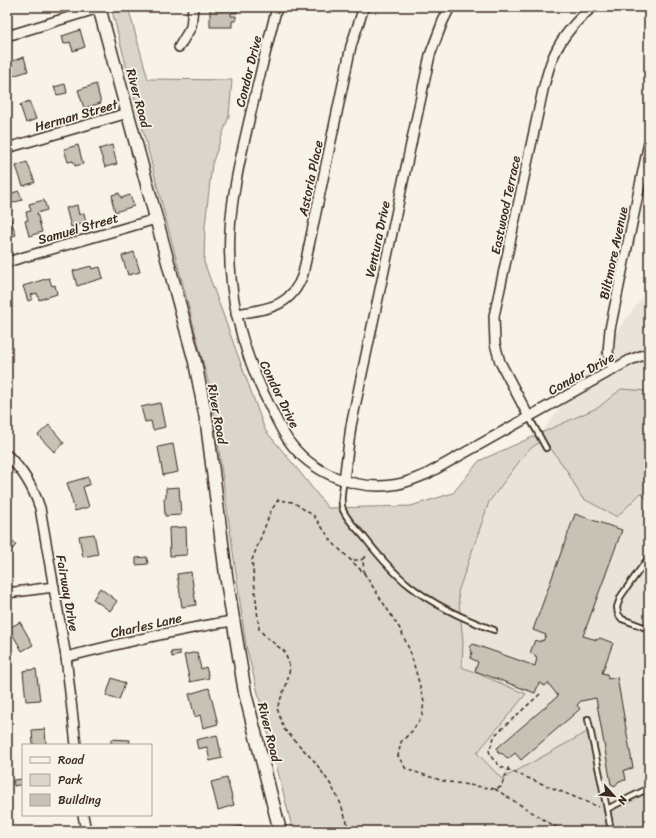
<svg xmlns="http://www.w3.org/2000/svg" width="656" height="838" font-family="Sriracha,sans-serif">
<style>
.built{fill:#e9e4d9}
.green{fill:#dbd6cb;stroke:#8b8074}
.building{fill:#c8c1b6;stroke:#3b2a1e}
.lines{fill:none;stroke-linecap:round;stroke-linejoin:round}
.service-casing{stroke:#3b2a1e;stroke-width:8}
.minor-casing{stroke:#3b2a1e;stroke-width:12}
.tertiary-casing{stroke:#3b2a1e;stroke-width:15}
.path{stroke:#3b2a1e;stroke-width:1.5;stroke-dasharray:4 3;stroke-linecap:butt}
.service{stroke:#f7f3e8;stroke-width:4.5}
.minor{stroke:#f7f3e8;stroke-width:9}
.tertiary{stroke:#f7f3e8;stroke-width:12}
.labels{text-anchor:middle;stroke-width:3.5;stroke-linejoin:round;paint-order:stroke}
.street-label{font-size:13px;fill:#3b2a1e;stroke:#f7f3e8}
</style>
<rect width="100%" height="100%" fill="#f7f3e8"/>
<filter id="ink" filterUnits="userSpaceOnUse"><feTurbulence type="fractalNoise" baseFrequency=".025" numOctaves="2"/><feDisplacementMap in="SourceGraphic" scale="8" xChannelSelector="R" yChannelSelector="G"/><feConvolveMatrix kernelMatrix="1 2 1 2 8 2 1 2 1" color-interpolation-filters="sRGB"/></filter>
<g filter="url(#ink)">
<polygon class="built" points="649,288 649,831 293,831 246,646 234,560 465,535"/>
<polygon class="green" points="111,7 128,7 148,79 232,80 229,116 212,164 205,226 204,262 265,430 295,466 328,508 411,506 453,493 479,461 599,407 621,389 648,391 649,389 649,501 641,493 617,517 582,498 567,471 544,439 527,451 489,502 458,592 463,641 462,667 526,694 477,753 502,779 587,732 607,808 649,792 649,831 293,831 246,646 211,393"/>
<g class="building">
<polygon points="7,7 11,17 7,18"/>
<polygon points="210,7 237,7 237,13 231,13 231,16 236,16 236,21 232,21 232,27 210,27"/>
<polygon points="80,30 85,47 73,51 70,42 64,44 62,36"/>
<polygon points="24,57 28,71 10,77 7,63"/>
<polygon points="65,84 67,93 57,95 54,87"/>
<polygon points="96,84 101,103 84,108 78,90"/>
<polygon points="29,101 36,119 26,123 20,105"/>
<polygon points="78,145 83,164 75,166 73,161 68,162 64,149"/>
<polygon points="112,145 117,164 105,167 99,149"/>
<polygon points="27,162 35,182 23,186 16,166"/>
<polygon points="19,191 22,200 12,203 9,194"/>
<polygon points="119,193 121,198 130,195 134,206 115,212 112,200 113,200 112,195"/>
<polygon points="44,200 47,210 37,213 42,232 29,236 25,221 28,220 26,212 31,211 29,204"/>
<polygon points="77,205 79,215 84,213 86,223 71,227 66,208"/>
<polygon points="10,217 16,235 7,238 7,218"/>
<polygon points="134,252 140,272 128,275 122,256"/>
<polygon points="91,266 92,269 100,267 103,278 77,286 73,271"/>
<polygon points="49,278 52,286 55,285 57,294 39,300 37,293 31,295 33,299 28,301 23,286"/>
<polygon points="160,403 165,427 153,430 151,421 145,422 141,407"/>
<polygon points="49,425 64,443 54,452 38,435"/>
<polygon points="173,444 178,472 163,475 158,447"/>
<polygon points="88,477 90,484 83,487 89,507 75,511 67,483"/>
<polygon points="179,487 181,515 165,516 164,498 166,498 166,488"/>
<polygon points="575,514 622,530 583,636 597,640 600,638 613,643 602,673 607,674 608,679 617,677 633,768 624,770 626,780 619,781 615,786 611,784 596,698 581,701 577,705 580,709 521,760 515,753 508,759 503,754 498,753 497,748 558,696 548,683 545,686 539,683 535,693 475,671 478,662 470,658 472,652 470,647 473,644 535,666 537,658 535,657 535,655 530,653 535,640 540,642 541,640 543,641 546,635 533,630"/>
<polygon points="186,527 187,555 170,556 169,528"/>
<polygon points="94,534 98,554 83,557 79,536"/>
<polygon points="7,536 16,545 7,555"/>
<polygon points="147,557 148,564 136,565 136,558"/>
<polygon points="191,572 196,605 182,607 177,574"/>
<polygon points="100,588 117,601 110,611 93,599"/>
<polygon points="20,622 33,645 22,651 9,628"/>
<polygon points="180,651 180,655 172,657 171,652"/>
<polygon points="197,652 201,669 206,667 209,678 190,682 184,655"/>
<polygon points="36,669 40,700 26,701 23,671"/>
<polygon points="112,678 125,683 119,700 106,696"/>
<polygon points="209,688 218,724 203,728 200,715 195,717 189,694"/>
<polygon points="45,729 46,745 33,745 32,730"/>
<polygon points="217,735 222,758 210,761 207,747 198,749 196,740"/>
<polygon points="111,739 130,740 129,745 111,745"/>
<polygon points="227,778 234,805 218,810 211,782"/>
<polygon points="23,779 23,784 14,786 13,780"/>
<polygon points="245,826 245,831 231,831 230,828"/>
</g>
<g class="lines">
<defs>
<g id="service">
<polyline points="529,417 546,448"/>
<path d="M344,480C342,490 340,501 343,510C347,520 357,529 364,537C378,555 392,572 410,586C435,606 464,619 494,630"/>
<polyline points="649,557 621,596 617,607 618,614 622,619 649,629"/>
<polyline points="588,719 607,809"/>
<polyline points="611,831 607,809 649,788"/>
</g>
<g id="minor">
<path d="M277,7C267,46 257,86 248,125C240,160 232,194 230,230C227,286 239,341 263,392C271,408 278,425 288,440C311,473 354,490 392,485C405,484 416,478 427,474L630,360L649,353"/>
<polyline points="7,36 99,8"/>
<polyline points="179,47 191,27 193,7"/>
<polyline points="7,148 128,113"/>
<polyline points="7,262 156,219"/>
<path d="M236,314C267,309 291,308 303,274L351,46L364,7"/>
<polyline points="613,370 608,352 610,329 649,142"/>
<path d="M529,417L500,362L495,344L494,316L543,90C546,78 549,66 554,55C562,37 577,19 593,7"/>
<path d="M7,455C23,470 33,487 40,508L66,657L76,745"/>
<polyline points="344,480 351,426 360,383 430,55 443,21 450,7"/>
<polyline points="7,593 54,587"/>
<path d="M66,657C121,643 176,630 232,621"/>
<polyline points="83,815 86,831"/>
</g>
<polyline id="tertiary" points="99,7 195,362 207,424 226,575 245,693 280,831"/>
</defs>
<use href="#service" class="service-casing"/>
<use href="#minor" class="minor-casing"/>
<use href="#tertiary" class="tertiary-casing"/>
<g class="path">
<polyline points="364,573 400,629 410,651 418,679 424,702 422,716 413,730 401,742 398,756 406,769 443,781 495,789 501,787 509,766"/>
<polyline points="540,694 495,735 489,751 492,758 501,767 599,807"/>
<polyline points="495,789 562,831"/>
<polyline points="347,831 348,825 340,802 331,785 315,762 284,729 277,708 287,683 290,668 285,652 266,637 259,629 252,560 271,511 278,500 293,502 314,516 333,543 364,573 363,561 366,556 361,560 350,560"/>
</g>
<use href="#service" class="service"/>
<use href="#minor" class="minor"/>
<use href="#tertiary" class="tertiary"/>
</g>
</g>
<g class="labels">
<g class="street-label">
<text transform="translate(248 71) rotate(-76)" y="5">Condor Drive</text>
<text transform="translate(139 98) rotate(75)" y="5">River Road</text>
<text transform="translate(76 115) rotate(-16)" y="5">Herman Street</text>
<text transform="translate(310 178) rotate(-78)" y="5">Astoria Place</text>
<text transform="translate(505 205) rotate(-78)" y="5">Eastwood Terrace</text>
<text transform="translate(78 228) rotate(-16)" y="5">Samuel Street</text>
<text transform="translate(377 239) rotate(-78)" y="5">Ventura Drive</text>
<text transform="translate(613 253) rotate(-78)" y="5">Biltmore Avenue</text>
<text transform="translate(581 373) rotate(-29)" y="5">Condor Drive</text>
<text transform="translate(280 394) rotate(64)" y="5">Condor Drive</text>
<text transform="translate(218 414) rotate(80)" y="5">River Road</text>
<text transform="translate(68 593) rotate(80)" y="5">Fairway Drive</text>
<text transform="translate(146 625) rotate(-13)" y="5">Charles Lane</text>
<text transform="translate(270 732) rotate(76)" y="5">River Road</text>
</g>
</g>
<rect width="656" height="838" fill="none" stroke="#f7f3e8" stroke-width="24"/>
<rect x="12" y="12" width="632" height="814" fill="none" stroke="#3b2a1e" stroke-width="1.5" filter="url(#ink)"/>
<rect x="22" y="744" width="130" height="72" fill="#f7f3e8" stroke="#aca397"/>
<rect x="30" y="757" width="20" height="6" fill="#f7f3e8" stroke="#aca397"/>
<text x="58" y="764" font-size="12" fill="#3b2a1e">Road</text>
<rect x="30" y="774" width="20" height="12" fill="#dbd6cb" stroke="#aca397"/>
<text x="58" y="784" font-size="12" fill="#3b2a1e">Park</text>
<rect x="30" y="794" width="20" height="12" fill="#c8c1b6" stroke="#aca397"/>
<text x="58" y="804" font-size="12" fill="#3b2a1e">Building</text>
<g transform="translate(614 796) rotate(117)" stroke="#f7f3e8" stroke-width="3" paint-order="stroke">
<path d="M0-3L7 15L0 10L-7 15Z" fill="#3b2a1e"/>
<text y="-6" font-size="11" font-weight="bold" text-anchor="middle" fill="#3b2a1e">N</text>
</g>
</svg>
